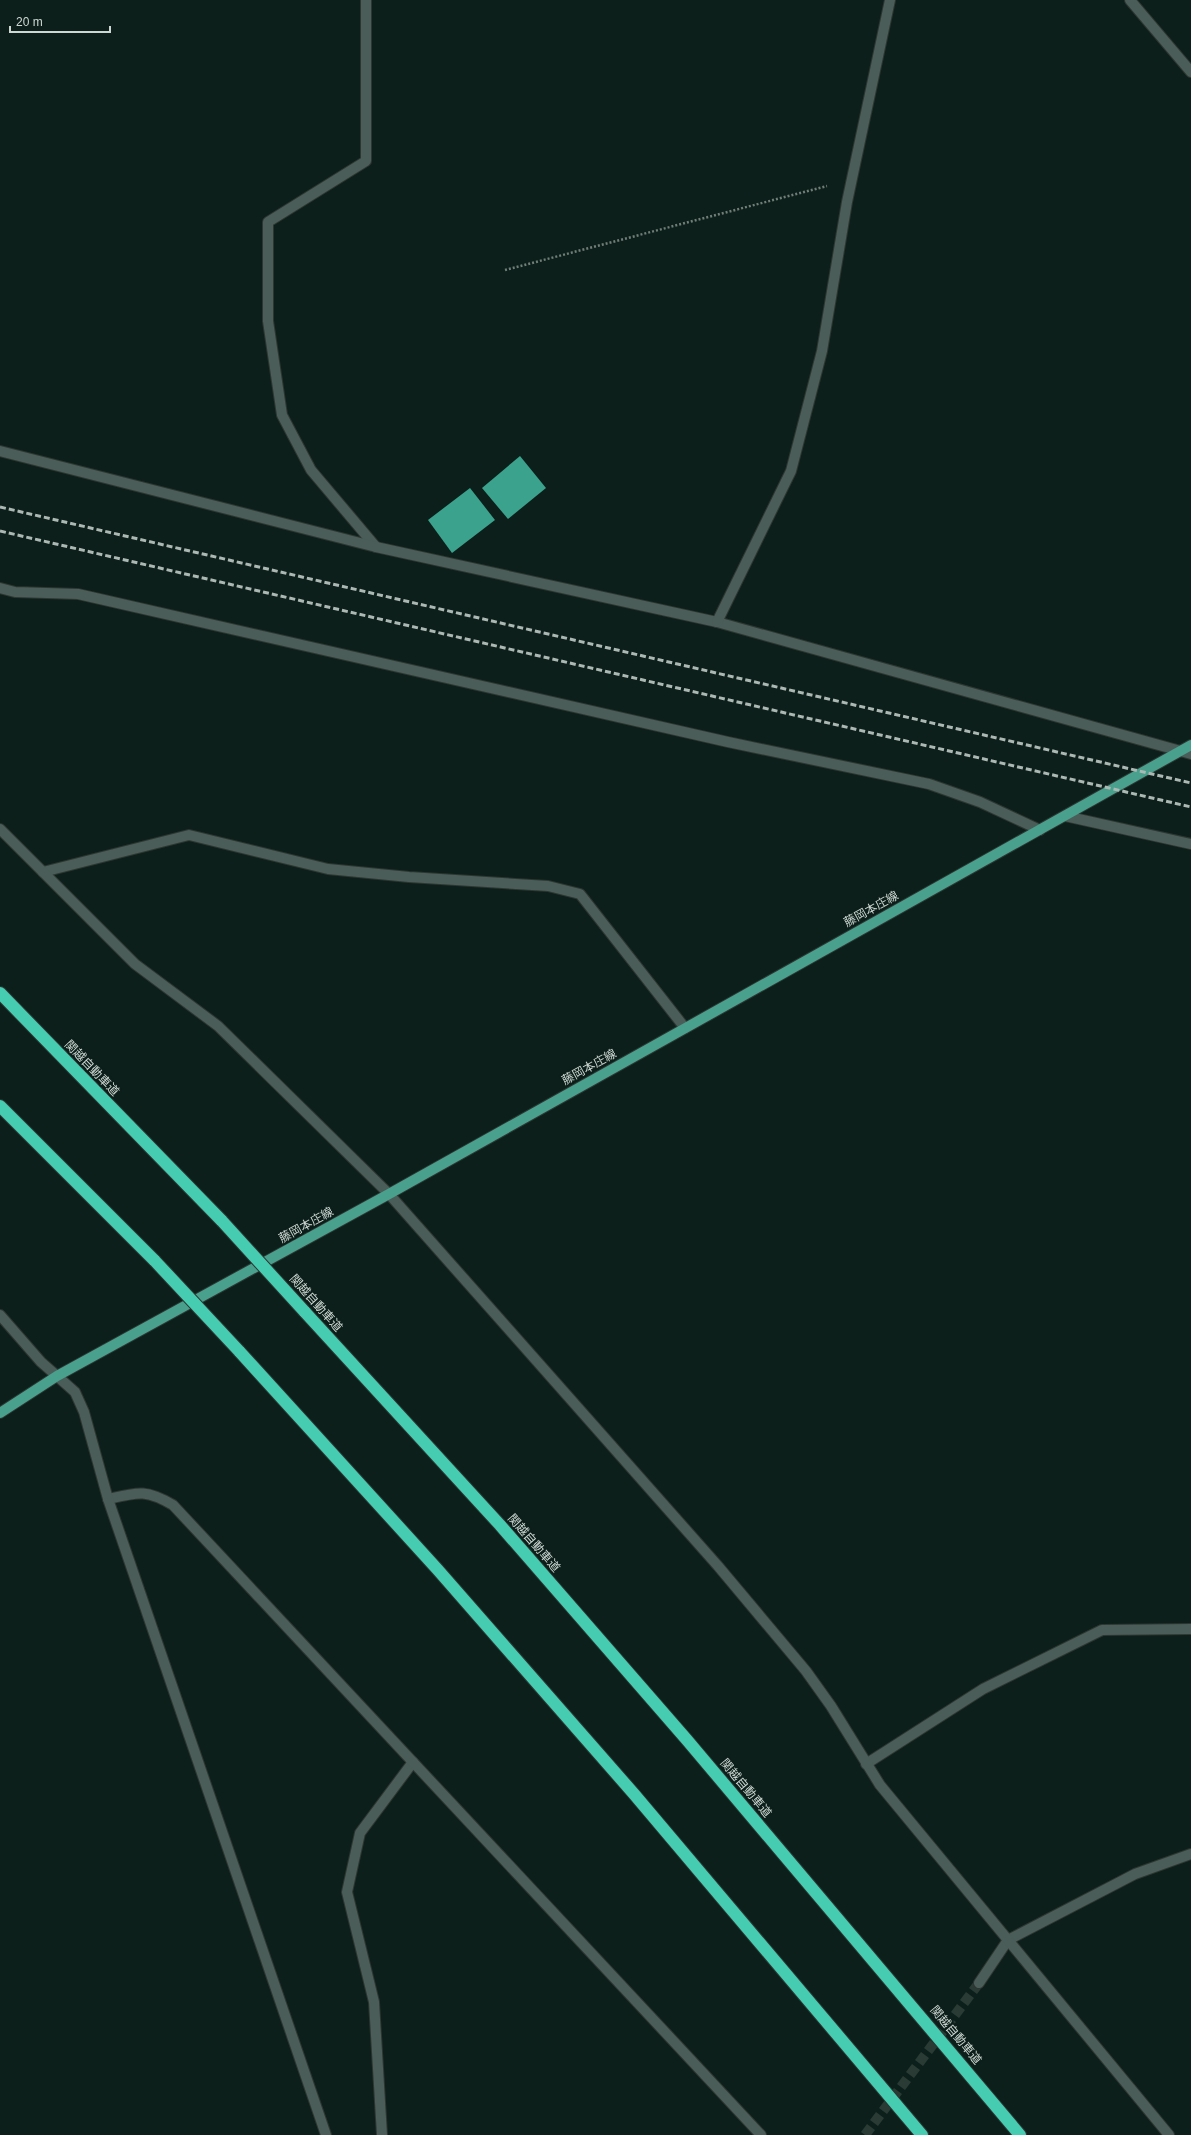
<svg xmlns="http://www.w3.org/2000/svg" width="1191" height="2135" font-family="Helvetica,'Noto Sans JP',sans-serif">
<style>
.building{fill:#3ba28d}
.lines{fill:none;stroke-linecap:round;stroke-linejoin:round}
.minor-tunnel{stroke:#2a3b36;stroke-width:10;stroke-dasharray:10 5;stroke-linecap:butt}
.service-casing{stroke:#2d3633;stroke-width:12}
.minor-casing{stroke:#2d3633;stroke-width:12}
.tertiary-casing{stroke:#2d3633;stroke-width:12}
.primary-casing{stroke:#2d3633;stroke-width:12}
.motorway-casing{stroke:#2d3633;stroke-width:14}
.path{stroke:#707e79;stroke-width:2.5;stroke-dasharray:2 2;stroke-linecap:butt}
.service{stroke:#4a5d58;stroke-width:10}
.minor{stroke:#4a5d58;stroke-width:10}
.tertiary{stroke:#4a5d58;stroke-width:10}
.primary{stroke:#48a08d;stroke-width:10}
.motorway{stroke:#46ccb1;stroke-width:12}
.rail{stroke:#acb8b4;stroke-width:3;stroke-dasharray:6 3;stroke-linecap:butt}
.motorway-bridge-casing{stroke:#2d3633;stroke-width:14;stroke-linecap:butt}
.motorway-bridge{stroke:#46ccb1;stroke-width:12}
.labels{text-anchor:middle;stroke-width:4;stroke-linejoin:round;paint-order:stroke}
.street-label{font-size:12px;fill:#cdd8d4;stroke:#0d1f1a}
</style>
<rect width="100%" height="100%" fill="#0d1f1a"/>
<g class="building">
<polygon points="520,456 546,488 508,519 482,488"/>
<polygon points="470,488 495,520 452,553 428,520"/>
</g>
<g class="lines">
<polyline class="minor-tunnel" points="865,2135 979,1983"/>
<defs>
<polyline id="service" points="382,2135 374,2002 347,1892 360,1833 413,1762"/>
<g id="minor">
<polyline points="366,0 366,161 268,222 268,321 282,415 311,470 376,547"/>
<polyline points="1130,0 1191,72"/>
<polyline points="0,451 376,547 717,622 1191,754"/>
<polyline points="0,588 15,592 78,594 728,742 929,784 980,802 1040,830"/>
<polyline points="717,622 791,471 822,351 847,202 890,0"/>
<polyline points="1065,816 1191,844"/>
<polyline points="43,872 189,835 328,869 409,877 548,886 580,894 685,1028"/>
<polyline points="0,1315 41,1362 57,1376"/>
<path d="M108,1499C138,1492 146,1489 173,1505L761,2135"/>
<polyline points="866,1764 983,1689 1102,1630 1191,1629"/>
<polyline points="979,1983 1008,1940 1135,1874 1191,1854"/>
</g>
<g id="tertiary">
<polyline points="0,829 135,964 218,1026 389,1194 718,1566 806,1671 831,1706 880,1785 1169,2135"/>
<polyline points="57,1376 75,1392 84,1412 108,1499 326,2135"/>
</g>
<polyline id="primary" points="0,1413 57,1376 389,1194 1191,745"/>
<g id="motorway">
<polyline points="0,993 222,1221"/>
<polyline points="0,1106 155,1261"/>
<polyline points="304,1311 500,1525 687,1740 1020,2135"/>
<polyline points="239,1351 438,1570 634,1794 922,2135"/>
</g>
</defs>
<use href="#service" class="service-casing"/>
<use href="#minor" class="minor-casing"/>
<use href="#tertiary" class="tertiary-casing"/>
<use href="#primary" class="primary-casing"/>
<use href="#motorway" class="motorway-casing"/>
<polyline class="path" points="505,270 827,186"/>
<use href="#service" class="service"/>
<use href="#minor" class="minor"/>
<use href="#tertiary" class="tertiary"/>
<use href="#primary" class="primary"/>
<use href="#motorway" class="motorway"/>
<g class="rail">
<polyline points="0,507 1191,783"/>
<polyline points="0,531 1191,807"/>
</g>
<defs>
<g id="motorway-bridge">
<polyline points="222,1221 304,1311"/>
<polyline points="155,1261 239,1351"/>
</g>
</defs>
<use href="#motorway-bridge" class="motorway-bridge-casing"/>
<use href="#motorway-bridge" class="motorway-bridge"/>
</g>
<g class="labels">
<g class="street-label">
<text transform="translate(871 909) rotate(-29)" y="4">藤岡本庄線</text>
<text transform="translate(589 1067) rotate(-29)" y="4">藤岡本庄線</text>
<text transform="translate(92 1068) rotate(46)" y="4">関越自動車道</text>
<text transform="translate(306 1225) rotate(-29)" y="4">藤岡本庄線</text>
<text transform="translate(316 1303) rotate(48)" y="4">関越自動車道</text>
<text transform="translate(534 1543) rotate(49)" y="4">関越自動車道</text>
<text transform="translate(746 1788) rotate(50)" y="4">関越自動車道</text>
<text transform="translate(956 2035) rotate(50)" y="4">関越自動車道</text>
</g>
</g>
<path d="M10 26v6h100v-6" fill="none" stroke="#cdd8d4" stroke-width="2"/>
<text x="16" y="26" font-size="12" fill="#cdd8d4" stroke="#0d1f1a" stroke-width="3" paint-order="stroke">20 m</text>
</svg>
